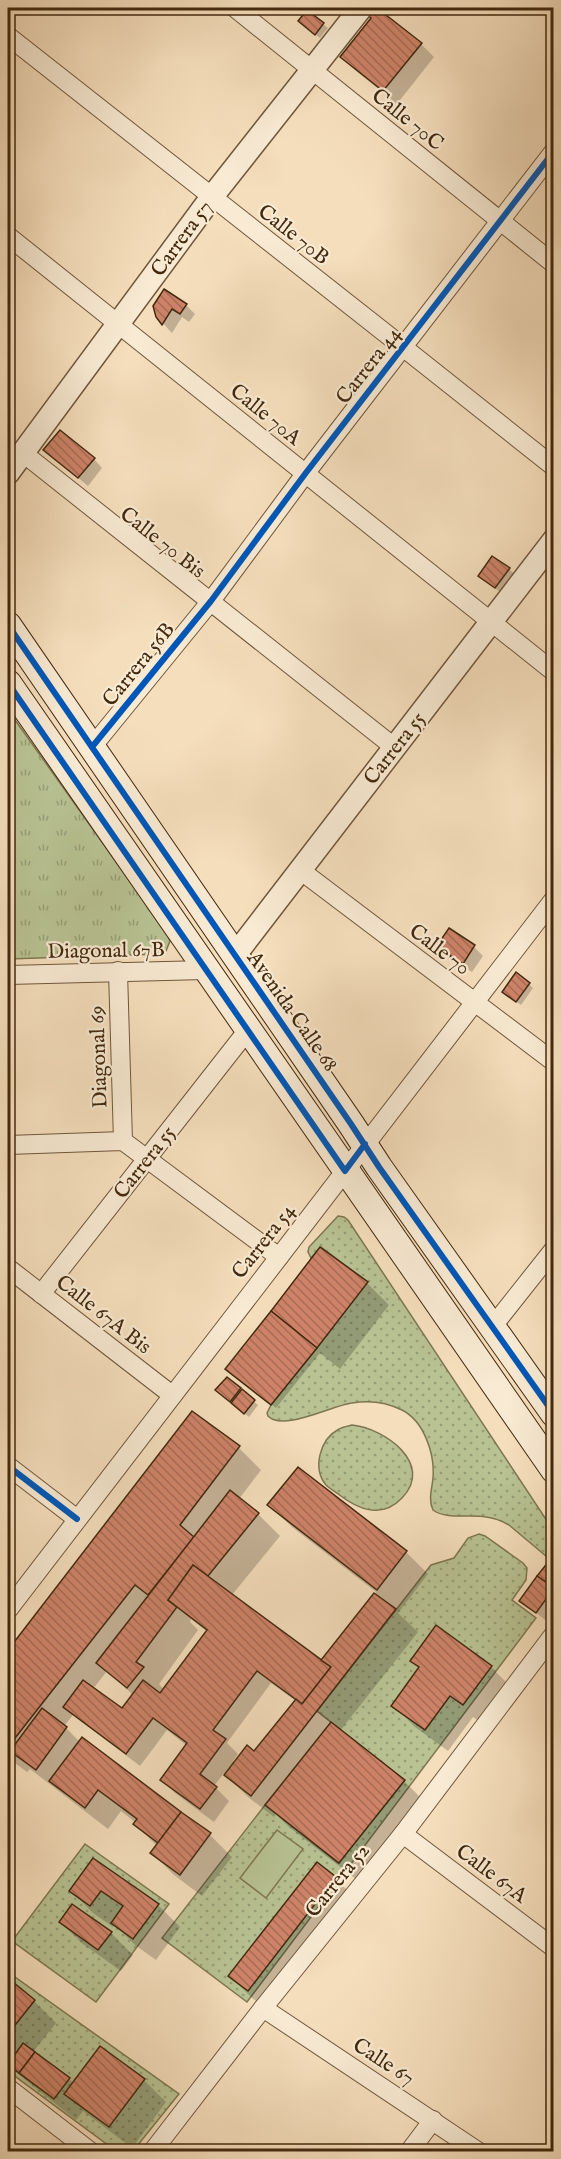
<svg xmlns="http://www.w3.org/2000/svg" width="561" height="2159" font-family="'IM FELL English',serif">
<style>
.grass{fill:url(#grass-dots);stroke:#7e7650;stroke-width:1.5}
.park{fill:url(#park-tufts);stroke:#7e7650;stroke-width:1.5}
.pitch{fill:#b8c293;stroke:#7e7650;stroke-width:1.5}
.shadow{fill:#0003;fill-rule:evenodd}
.building{fill:url(#building-back-hatch);stroke:#43290e;stroke-width:1.5}
.lines{fill:none;stroke-linecap:round;stroke-linejoin:round}
.minor-casing{stroke:#70563a;stroke-width:20}
.tertiary-casing{stroke:#70563a;stroke-width:25}
.secondary-casing{stroke:#43290e;stroke-width:28}
.minor{stroke:#f8ead3;stroke-width:18}
.tertiary{stroke:#f8ead3;stroke-width:22}
.secondary{stroke:#f8ead3;stroke-width:26}
.cycleway-casing{stroke:#f8ead3;stroke-width:10}
.cycleway{stroke:#0057b8;stroke-width:6}
.labels{text-anchor:middle;stroke-width:4.5;stroke-linejoin:round;paint-order:stroke}
.street-label{font-size:21px;fill:#43290e;stroke:#f8ead3}
</style>
<defs>
<pattern id="grass-dots" width="8" height="8" patternUnits="userSpaceOnUse" patternTransform="scale(1.5)"><rect width="8" height="8" fill="#b8c293"/><path d="M2 2h.1M6 6h.1" fill="none" stroke="#979e76" stroke-width="1.8" stroke-linecap="round"/></pattern>
<pattern id="park-tufts" width="24" height="20" patternUnits="userSpaceOnUse" patternTransform="scale(1.5)"><rect width="24" height="20" fill="#b8c293"/><path d="M3 7l-1-3M5 7V3M7 7l1-3M15 17l-1-3M17 17v-4M19 17l1-3" fill="none" stroke="#979e76"/></pattern>
<pattern id="building-back-hatch" width="6" height="6" patternUnits="userSpaceOnUse" patternTransform="scale(1.5)"><rect width="6" height="6" fill="#ce8369"/><path d="M-1 5l2 2M0 0l6 6M5-1l2 2" fill="none" stroke="#a96b55"/></pattern>
</defs>
<rect width="100%" height="100%" fill="#f5debc"/>
<filter id="stains"><feTurbulence type="fractalNoise" baseFrequency=".00333" numOctaves="4"/><feColorMatrix values="0 0 0 0 .2 0 0 0 0 .09 0 0 0 0 .02 0 0 0 .5 -.17"/></filter>
<radialGradient id="worn" r=".72"><stop offset=".6" stop-color="#630" stop-opacity="0"/><stop offset="1" stop-color="#630" stop-opacity=".3"/></radialGradient>
<g class="grass">
<path d="M338,1216L344,1217L348,1220L553,1530V1562L509,1525C502,1521 495,1518 486,1517C471,1514 446,1520 433,1510C428,1499 432,1489 433,1478C435,1454 424,1421 402,1410C386,1402 369,1400 352,1403C333,1405 283,1432 268,1416L267,1413L271,1405L367,1282L321,1247L311,1258L308,1252L309,1247Z"/>
<path d="M352,1425C384,1428 435,1464 402,1498C383,1518 361,1511 341,1496C336,1492 330,1489 326,1485C312,1468 320,1439 339,1429C342,1427 348,1426 352,1425Z"/>
<polygon points="479,1534 485,1536 523,1563 527,1568 526,1580 512,1600 536,1618 247,2002 162,1938 265,1805 338,1863 404,1780 317,1711 431,1565 454,1558 468,1538"/>
<polygon points="85,1844 169,1904 96,2002 12,1941"/>
<polygon points="8,1972 179,2094 133,2151 116,2151 8,2071"/>
</g>
<polygon class="park" points="8,710 166,932 170,941 166,951 160,954 8,959"/>
<polygon class="pitch" points="277,1830 303,1849 266,1898 240,1878"/>
<g class="shadow">
<polygon points="371,8 374,8 421,44 434,57 397,104 355,70 342,57 372,19"/>
<polygon points="323,24 328,28 320,38 304,25"/>
<polygon points="186,305 195,314 189,322 182,317 172,333 157,317 154,306"/>
<polygon points="45,450 94,459 102,468 88,486"/>
<polygon points="509,569 518,578 505,596 480,576"/>
<polygon points="449,930 474,947 483,956 472,972 447,956 438,947"/>
<polygon points="529,984 533,988 521,1005 508,996"/>
<polygon points="367,1283 389,1305 340,1369 320,1353 276,1408 231,1373"/>
<polygon points="227,1379 258,1405 249,1417 221,1394"/>
<path d="M192,1413L239,1448L261,1470L239,1499L258,1514L280,1536L232,1595L328,1667L323,1660L376,1592L292,1527L269,1505L406,1552L428,1574L398,1613L418,1632L340,1731L404,1781L426,1803L362,1884L289,1827L276,1814L274,1817L248,1797L224,1773L214,1786L229,1801L214,1822L175,1793L162,1780L187,1746L167,1730L140,1766L73,1715L64,1726L80,1742L210,1835L232,1857L202,1896L174,1875L152,1853L157,1846L135,1824L136,1823L121,1811L108,1829L30,1769L27,1772L8,1758V1653ZM191,1619L208,1632L164,1690L159,1684L198,1630L190,1622ZM107,1671L133,1695L122,1710L93,1689ZM271,1683L296,1701L255,1753L235,1762L233,1761L238,1754L227,1743Z"/>
<polygon points="549,1563 554,1566 554,1584 551,1588 554,1590 554,1609 545,1620 521,1600"/>
<polygon points="412,1661 491,1667 513,1689 485,1726 473,1717 448,1751 415,1727 393,1705 420,1668"/>
<polygon points="94,1860 158,1905 180,1927 156,1960 135,1945 115,1925 113,1927 93,1913 71,1891"/>
<polygon points="317,1865 335,1878 357,1900 270,2012 252,1998 230,1976"/>
<polygon points="60,1922 111,1933 133,1955 121,1971 83,1944"/>
<polygon points="8,1980 34,2001 56,2023 33,2052 74,2083 144,2080 166,2102 132,2148 83,2111 76,2120 8,2066"/>
</g>
<g class="building">
<polygon points="369,8 377,8 422,43 383,91 340,57 371,18 365,13"/>
<polygon points="307,10 324,23 315,35 298,21"/>
<polygon points="164,289 187,304 180,314 172,309 162,325 156,317 153,306"/>
<polygon points="60,430 95,458 78,478 43,450"/>
<polygon points="492,556 510,568 495,588 478,576"/>
<polygon points="449,928 475,945 463,964 436,947"/>
<polygon points="516,972 530,983 516,1002 502,992"/>
<polygon points="320,1247 368,1282 317,1348 271,1311"/>
<polygon points="271,1311 317,1348 271,1405 225,1369"/>
<polygon points="227,1377 241,1388 230,1402 215,1390"/>
<polygon points="242,1389 255,1400 244,1414 231,1403"/>
<polygon points="192,1411 240,1446 180,1525 194,1537 148,1595 135,1585 8,1747 8,1650"/>
<polygon points="298,1467 407,1551 377,1590 267,1505"/>
<polygon points="230,1490 259,1513 208,1576 193,1565 168,1600 177,1607 136,1662 144,1667 127,1688 96,1663"/>
<polygon points="549,1561 554,1564 554,1574 547,1583 537,1576"/>
<polygon points="193,1565 331,1667 302,1704 257,1671 213,1730 226,1739 200,1774 217,1787 200,1809 160,1780 187,1743 153,1718 126,1754 63,1707 83,1680 122,1708 143,1680 160,1693 207,1630 168,1600"/>
<polygon points="537,1576 554,1588 536,1613 519,1601"/>
<polygon points="374,1593 396,1609 251,1796 224,1775 247,1745 254,1751 296,1699 302,1704 331,1667 321,1660"/>
<polygon points="436,1625 492,1666 463,1705 450,1696 425,1730 391,1706 419,1667 410,1661"/>
<polygon points="42,1708 67,1727 36,1770 10,1751"/>
<polygon points="331,1722 405,1780 339,1863 265,1805"/>
<polygon points="82,1737 181,1812 158,1843 133,1824 137,1819 98,1790 85,1808 49,1781"/>
<polygon points="181,1812 211,1833 180,1875 150,1853"/>
<polygon points="93,1858 159,1904 133,1939 111,1923 123,1906 101,1891 90,1906 69,1891"/>
<polygon points="317,1862 336,1877 248,1991 228,1976"/>
<polygon points="72,1904 112,1932 98,1950 59,1922"/>
<polygon points="8,1978 35,2000 8,2034"/>
<polygon points="23,2043 35,2052 19,2073 8,2064"/>
<polygon points="100,2046 145,2079 109,2127 64,2094"/>
<polygon points="35,2052 70,2078 54,2099 19,2073"/>
</g>
<g class="lines">
<defs>
<g id="minor">
<polyline points="235,8 554,264"/>
<path d="M8,36C189,180 373,322 554,467"/>
<polyline points="8,236 554,672"/>
<polyline points="23,453 394,747"/>
<polyline points="92,747 211,601 305,474 554,151"/>
<polyline points="300,870 554,1062"/>
<polyline points="118,971 123,1141"/>
<polyline points="8,975 205,970"/>
<polyline points="8,1145 123,1141 279,1257"/>
<polyline points="8,1268 172,1395"/>
<polyline points="41,1294 247,1031"/>
<polyline points="493,1326 554,1249"/>
<polyline points="8,1466 77,1519"/>
<polyline points="8,1610 554,899"/>
<polyline points="403,1834 554,1948"/>
<polyline points="263,2008 479,2152"/>
<polyline points="8,2088 91,2152"/>
<polyline points="152,2152 263,2008 403,1834 554,1634"/>
<polyline points="409,2152 433,2120"/>
</g>
<g id="tertiary">
<polyline points="8,473 211,198 361,8"/>
<polyline points="235,955 554,540"/>
</g>
<g id="secondary">
<polyline points="8,625 351,1124 379,1167 554,1414"/>
<polyline points="8,683 554,1470"/>
</g>
</defs>
<use href="#minor" class="minor-casing"/>
<use href="#tertiary" class="tertiary-casing"/>
<use href="#secondary" class="secondary-casing"/>
<use href="#minor" class="minor"/>
<use href="#tertiary" class="tertiary"/>
<use href="#secondary" class="secondary"/>
<defs>
<g id="cycleway">
<polyline points="8,625 351,1124 379,1167 554,1414"/>
<polyline points="8,683 345,1171 365,1144"/>
<polyline points="92,747 211,601 305,474 554,151"/>
<polyline points="8,1466 77,1519"/>
</g>
</defs>
<use href="#cycleway" class="cycleway-casing"/>
<use href="#cycleway" class="cycleway"/>
</g>
<g class="labels">
<g class="street-label">
<text transform="translate(408 119) rotate(39)" y="7">Calle 70C</text>
<text transform="translate(294 234) rotate(38)" y="7">Calle 70B</text>
<text transform="translate(181 238) rotate(-54)" y="7">Carrera 57</text>
<text transform="translate(368 365) rotate(-52)" y="7">Carrera 44</text>
<text transform="translate(266 414) rotate(39)" y="7">Calle 70A</text>
<text transform="translate(163 542) rotate(38)" y="7">Calle 70 Bis</text>
<text transform="translate(138 664) rotate(-51)" y="7">Carrera 56B</text>
<text transform="translate(394 748) rotate(-52)" y="7">Carrera 55</text>
<text transform="translate(440 949) rotate(37)" y="7">Calle 70</text>
<text transform="translate(106 950) rotate(-1)" y="7">Diagonal 67B</text>
<text transform="translate(293 1011) rotate(55)" y="7">Avenida Calle 68</text>
<text transform="translate(98 1057) rotate(-92)" y="7">Diagonal 69</text>
<text transform="translate(144 1162) rotate(-52)" y="7">Carrera 55</text>
<text transform="translate(263 1241) rotate(-52)" y="7">Carrera 54</text>
<text transform="translate(104 1314) rotate(38)" y="7">Calle 67A Bis</text>
<text transform="translate(492 1873) rotate(37)" y="7">Calle 67A</text>
<text transform="translate(337 1880) rotate(-51)" y="7">Carrera 52</text>
<text transform="translate(384 2061) rotate(33)" y="7">Calle 67</text>
</g>
</g>
<rect width="561" height="2159" fill="none" stroke="#f5debc" stroke-width="30"/>
<rect x="9" y="9" width="543" height="2141" fill="none" stroke="#43290e" stroke-width="3"/>
<rect x="15" y="15" width="531" height="2129" fill="none" stroke="#43290e" stroke-width="1.5"/>
<rect width="100%" height="100%" filter="url(#stains)"/>
<rect width="100%" height="100%" fill="url(#worn)"/>
</svg>
